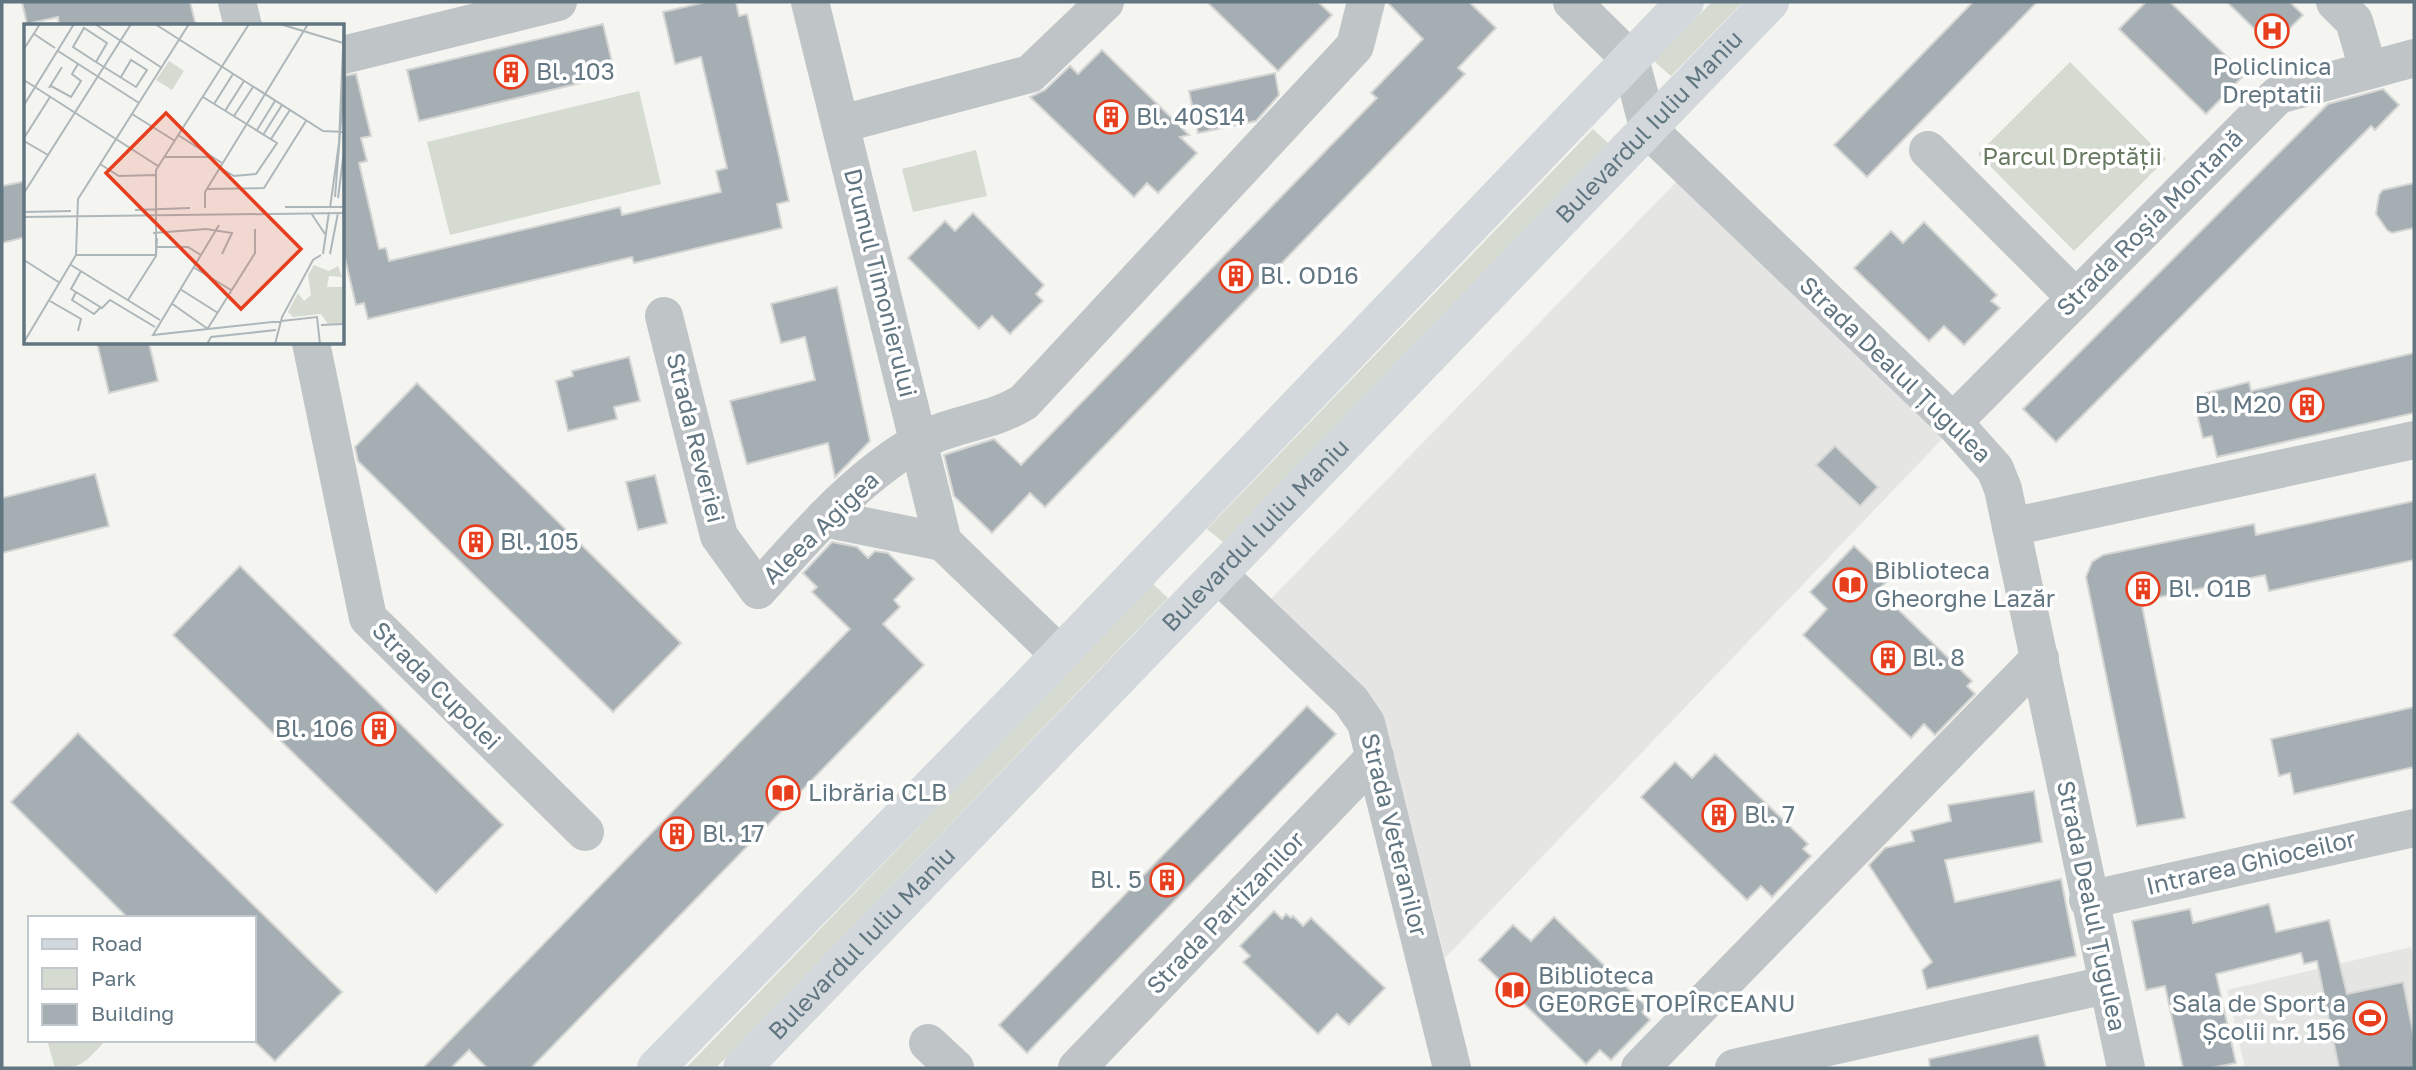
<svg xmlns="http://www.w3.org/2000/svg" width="2416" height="1070" font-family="'Golos Text',sans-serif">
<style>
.built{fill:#e5e5e3}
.green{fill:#d5dbd1}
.building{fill:#a5afb3;stroke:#d5d5d3;stroke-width:2}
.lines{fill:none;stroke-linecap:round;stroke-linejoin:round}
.minor{stroke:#bfc4c6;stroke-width:38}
.major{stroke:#d2d8dc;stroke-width:38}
.labels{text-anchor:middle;stroke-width:7;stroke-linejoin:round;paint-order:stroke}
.poi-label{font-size:24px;fill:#627682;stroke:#fff;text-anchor:start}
.street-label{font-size:24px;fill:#627682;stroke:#fff}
.park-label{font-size:24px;fill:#677961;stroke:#fff}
.inset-road{fill:none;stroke:#adb7ba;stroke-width:2}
.view{fill:#e73f1d;fill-opacity:0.15;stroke:#e73f1d;stroke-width:3.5}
.inset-edge{fill:none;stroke:#627682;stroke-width:3.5}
</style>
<rect width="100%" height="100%" fill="#f4f4f0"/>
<g class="built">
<polygon points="1681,177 1948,433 1445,958 1383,715 1266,604"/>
<polygon points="2411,947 2414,961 2414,1068 2245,1068 2227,990"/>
</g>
<g class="green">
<polygon points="1712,2 1743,2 1671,76 1654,61"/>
<polygon points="2070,62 2166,159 2074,251 1978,154"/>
<polygon points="639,91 661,184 450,235 427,142"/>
<polygon points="1593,129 1608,143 1223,542 1207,529"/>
<polygon points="976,150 987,196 913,212 902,169"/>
<polygon points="1153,584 1168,598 716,1068 686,1068"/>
<path d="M47,1040H104L105,1041C86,1061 84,1068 55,1068Z"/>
</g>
<g class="building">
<polygon points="22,2 190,2 196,26 59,26 58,17 27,24"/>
<polygon points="706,2 736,2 739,16 747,14 789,201 777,204 782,228 634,263 632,257 368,319 364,303 356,305 343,250 343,76 356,74 371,136 361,138 367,161 359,163 379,249 386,248 389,261 620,207 622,215 721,192 716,171 727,168 701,57 675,64 663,12"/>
<polygon points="1207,2 1318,2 1332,15 1278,71"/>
<polygon points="1387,2 1469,2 1496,28 1458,68 1465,74 1045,507 1030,493 992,533 954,496 944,455 994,439 1021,465 1377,98 1371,93 1423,39"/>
<polygon points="1973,2 2037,2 1867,177 1834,145"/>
<polygon points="2146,2 2170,2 2245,74 2206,114 2119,29"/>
<polygon points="2227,2 2290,2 2303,15 2272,46"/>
<polygon points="603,24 615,75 419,121 407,70"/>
<polygon points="1102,50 1189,135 1180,137 1197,153 1158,193 1147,183 1134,197 1030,97 1045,90 1070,66 1078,74"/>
<polygon points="1275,73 1279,95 1256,121 1198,133 1189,91"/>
<polygon points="2383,89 2399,105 2375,130 2371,126 2056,442 2023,409 2328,104"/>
<polygon points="26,181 26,237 2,243 2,186"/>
<polygon points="2414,183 2414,228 2392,233 2387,230 2376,214 2379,195 2383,190"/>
<polygon points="973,213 1044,285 1036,294 1043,301 1010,334 992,316 979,329 908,258 945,221 955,231"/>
<polygon points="1924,222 1997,295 1991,301 2000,308 1964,345 1944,326 1929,341 1854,268 1891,231 1903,243"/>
<polygon points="837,287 870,441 835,477 828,443 747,464 730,401 815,380 805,337 781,343 771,304"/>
<polygon points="97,343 149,343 158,381 109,393"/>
<polygon points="2414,353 2414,413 2217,457 2212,436 2203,438 2195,406 2204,404 2202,394 2249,382 2251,391"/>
<polygon points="629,357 640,401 614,407 617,419 568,431 556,381 573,376 572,371"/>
<polygon points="417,383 681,643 613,712 358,461 355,447"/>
<polygon points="1835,446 1878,487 1860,506 1816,465"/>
<polygon points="95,474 109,526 2,553 2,498"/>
<polygon points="655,475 667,523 638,530 626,482"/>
<polygon points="2414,501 2414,560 2269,591 2265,575 2141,601 2185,818 2137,826 2086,577 2092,562 2103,555 2254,524 2256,535"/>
<polygon points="832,542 857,547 868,558 875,551 888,553 914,579 894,600 900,607 883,624 924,665 531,1068 487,1068 469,1050 451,1068 423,1068 850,629 812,592 817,587 803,573"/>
<polygon points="1854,546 1889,579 1878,590 1972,681 1967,686 1975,694 1935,735 1924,724 1911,738 1803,635 1827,609 1810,592"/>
<polygon points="240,566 503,825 436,893 173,635"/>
<polygon points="1307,706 1336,734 1027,1053 999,1025"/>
<polygon points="2414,707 2414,767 2294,794 2290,773 2279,776 2271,739"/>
<polygon points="78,733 342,992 275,1061 254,1041 254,918 128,918 11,802"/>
<polygon points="1715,754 1808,844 1803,849 1811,856 1772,897 1761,886 1747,900 1641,797 1675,762 1692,778"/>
<polygon points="2034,791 2042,842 1945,860 1955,902 2061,879 2076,956 1927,989 1922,970 1932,962 1869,865 1885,848 1914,841 1911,831 1951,821 1948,805"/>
<polygon points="2269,904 2276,932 2329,920 2347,994 2403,982 2414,1037 2414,1068 2339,1068 2317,961 2304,964 2301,953 2216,974 2236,1063 2211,1068 2183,1068 2165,986 2146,990 2132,921 2190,909 2193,923"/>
<polygon points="1274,911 1282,919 1286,914 1291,918 1293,916 1303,926 1311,918 1385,988 1349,1025 1337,1014 1318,1034 1243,962 1250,956 1240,946"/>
<polygon points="1554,917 1647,1007 1642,1012 1650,1020 1611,1060 1600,1050 1586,1064 1479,960 1513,925 1531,941"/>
<polygon points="2038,1035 2046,1068 1930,1068 1929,1059"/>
</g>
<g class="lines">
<g class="minor">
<polyline points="237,2 243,26"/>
<polyline points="810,2 943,542"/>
<polyline points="1572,2 1630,59 1649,130 1953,422 1995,469 2003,489 2126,1068"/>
<polyline points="2335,2 2354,21 2368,69"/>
<polyline points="343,55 558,2"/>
<polyline points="841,124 1030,74 1105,2"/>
<polyline points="1928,150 2075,297"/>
<path d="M664,316L719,536L758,590C806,537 856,477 920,441C953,423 993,422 1024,402L1355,46L1366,2"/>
<polyline points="311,343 368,618 585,832"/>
<polyline points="1953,422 2278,95 2414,58"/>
<polyline points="824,518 943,542"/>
<polyline points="2011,527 2414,440"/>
<polyline points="943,542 1059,654"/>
<polyline points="1219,575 1351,701 1366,723 1452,1068"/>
<polyline points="2088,900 2414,828"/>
<polyline points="928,1043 955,1068"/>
<polyline points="1077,1068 1375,757"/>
<polyline points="1640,1068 2040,658"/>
<polyline points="1734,1068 2106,985"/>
</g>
<g class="major">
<polyline points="656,1068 1017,699 1685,2"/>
<path id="s1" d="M742,1068L1770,2"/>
</g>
</g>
<defs>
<symbol id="hospital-ring" viewBox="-11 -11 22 22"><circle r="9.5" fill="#fff" stroke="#e73f1d" stroke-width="1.5"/><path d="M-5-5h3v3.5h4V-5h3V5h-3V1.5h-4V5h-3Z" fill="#e73f1d"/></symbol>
<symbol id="building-ring" viewBox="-11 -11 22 22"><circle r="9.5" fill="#fff" stroke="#e73f1d" stroke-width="1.5"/><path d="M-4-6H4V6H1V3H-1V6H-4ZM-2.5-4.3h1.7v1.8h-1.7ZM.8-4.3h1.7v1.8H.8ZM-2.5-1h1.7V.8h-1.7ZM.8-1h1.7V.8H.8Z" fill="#e73f1d"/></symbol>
<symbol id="library-ring" viewBox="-11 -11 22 22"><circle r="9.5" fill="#fff" stroke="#e73f1d" stroke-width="1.5"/><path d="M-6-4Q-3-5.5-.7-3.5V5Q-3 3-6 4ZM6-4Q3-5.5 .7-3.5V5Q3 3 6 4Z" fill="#e73f1d"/></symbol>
<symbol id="stadium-ring" viewBox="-11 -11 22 22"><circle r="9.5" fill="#fff" stroke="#e73f1d" stroke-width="1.5"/><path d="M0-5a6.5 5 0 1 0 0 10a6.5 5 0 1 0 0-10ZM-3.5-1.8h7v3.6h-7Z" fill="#e73f1d"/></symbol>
</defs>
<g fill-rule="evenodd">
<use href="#hospital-ring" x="2253" y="12" width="38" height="38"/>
<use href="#building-ring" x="492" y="53" width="38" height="38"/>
<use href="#building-ring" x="1092" y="98" width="38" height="38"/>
<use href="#building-ring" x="1217" y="257" width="38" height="38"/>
<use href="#building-ring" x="2288" y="386" width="38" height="38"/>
<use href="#building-ring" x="457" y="523" width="38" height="38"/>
<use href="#library-ring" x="1831" y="566" width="38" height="38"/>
<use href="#building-ring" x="2124" y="570" width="38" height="38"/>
<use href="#building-ring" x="1869" y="639" width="38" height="38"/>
<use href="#building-ring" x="360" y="710" width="38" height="38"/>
<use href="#library-ring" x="764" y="774" width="38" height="38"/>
<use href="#building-ring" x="1700" y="796" width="38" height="38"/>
<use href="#building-ring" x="658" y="815" width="38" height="38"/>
<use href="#building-ring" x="1148" y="861" width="38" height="38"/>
<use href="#library-ring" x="1494" y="971" width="38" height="38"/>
<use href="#stadium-ring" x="2351" y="999" width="38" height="38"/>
</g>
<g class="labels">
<g class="poi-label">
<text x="2272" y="75" text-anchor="middle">Policlinica<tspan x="2272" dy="28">Dreptatii</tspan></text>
<text x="536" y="80">Bl. 103</text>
<text x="1136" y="125">Bl. 40S14</text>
<text x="1260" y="284">Bl. OD16</text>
<text x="2282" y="413" text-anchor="end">Bl. M20</text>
<text x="500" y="550">Bl. 105</text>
<text x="1874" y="579">Biblioteca<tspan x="1874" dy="28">Gheorghe Lazăr</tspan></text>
<text x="2168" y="597">Bl. O1B</text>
<text x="1912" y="666">Bl. 8</text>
<text x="354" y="737" text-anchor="end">Bl. 106</text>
<text x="808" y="801">Librăria CLB</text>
<text x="1744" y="823">Bl. 7</text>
<text x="702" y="842">Bl. 17</text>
<text x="1142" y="888" text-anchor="end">Bl. 5</text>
<text x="1538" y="984">Biblioteca<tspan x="1538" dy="28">GEORGE TOPÎRCEANU</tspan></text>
<text x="2346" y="1012" text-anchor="end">Sala de Sport a<tspan x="2346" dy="28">Școlii nr. 156</tspan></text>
</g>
<g class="street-label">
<text dy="8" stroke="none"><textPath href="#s1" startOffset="1307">Bulevardul Iuliu Maniu</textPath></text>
<text transform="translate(2150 223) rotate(-45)" y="8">Strada Roșia Montană</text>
<text transform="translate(880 283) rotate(76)" y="8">Drumul Timonierului</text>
<text transform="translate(1895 370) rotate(44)" y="8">Strada Dealul Țugulea</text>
<text transform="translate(695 438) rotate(76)" y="8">Strada Reveriei</text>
<text transform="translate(821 528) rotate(-44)" y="8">Aleea Agigea</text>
<text dy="8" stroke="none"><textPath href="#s1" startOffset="740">Bulevardul Iuliu Maniu</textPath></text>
<text transform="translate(436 686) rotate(45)" y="8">Strada Cupolei</text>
<text transform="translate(1394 835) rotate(76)" y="8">Strada Veteranilor</text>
<text transform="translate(2251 863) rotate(-13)" y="8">Intrarea Ghioceilor</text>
<text transform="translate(2091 906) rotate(78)" y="8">Strada Dealul Țugulea</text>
<text transform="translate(1226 913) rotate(-46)" y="8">Strada Partizanilor</text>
<text dy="8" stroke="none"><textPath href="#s1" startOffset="173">Bulevardul Iuliu Maniu</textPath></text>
</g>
<g class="park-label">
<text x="2072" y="165">Parcul Dreptății</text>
</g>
</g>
<g transform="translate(24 24)">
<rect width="320" height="320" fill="#f4f4f0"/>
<path d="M145,37L160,47L148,66L132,56ZM290,241L305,247L314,242L318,253L305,252L303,263H320V300H304L297,290L269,293L264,288L274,269L280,277L287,271L284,251Z" fill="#d5dbd1"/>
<path class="inset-road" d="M71,0L138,44M131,0L299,107L321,108M256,0L319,19M10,10L31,24M0,25L16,0M34,27L115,79M72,38L83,19L60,4L49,23L72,38L112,63L123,46L107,36L97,53M0,56L134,142M27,62L47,73L57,57L48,50L54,40M25,64L38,43M179,73L253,119L232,150L210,152L196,144M190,80L209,50M0,81L50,0M201,87L220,57M108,90L151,117M210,92L229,63M233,106L251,77M154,111L198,139M239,111L258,81M0,114L26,73M247,115L266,86M0,117L24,131M140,133H188M76,140L95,152L131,151M183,165L240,164L282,97M0,169L107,0M311,173L321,47M314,174L321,119M261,183H321M181,184V168L284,0M306,184L315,119L320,0M111,186L166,184M0,188L47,187M287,189L301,210M0,193L321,189M195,201L129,311L293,293L296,320M129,209L182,205L208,209L198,230M133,223H164L177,231M299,230L305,188M306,230L314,189M52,231H132M132,231V146L225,0M0,236L36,259M47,241L136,296M169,243L207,266M57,247L47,265L78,284L86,276L131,303M156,265L194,289M52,268L48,276L70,290L77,283M104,276L132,232L133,214M26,277L57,295L54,307M147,279L184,305M297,301L321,300M184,304L231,229V205M0,318L52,231L54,175L165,0M183,320L187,313L252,306M251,320L258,293L289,236L297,231"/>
<path class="view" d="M142,89L277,225L217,285L82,149Z"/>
<rect width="320" height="320" class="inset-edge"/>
</g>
<rect width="2416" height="1070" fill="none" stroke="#627682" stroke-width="7"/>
<rect x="28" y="916" width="228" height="126" fill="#ffffff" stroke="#c0c8cd" stroke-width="2"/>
<rect x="42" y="939" width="35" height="10" fill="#d2d8dc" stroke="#c0c8cd" stroke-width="2"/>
<text x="91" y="951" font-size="21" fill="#627682">Road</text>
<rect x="42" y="968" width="35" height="21" fill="#d5dbd1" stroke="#c0c8cd" stroke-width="2"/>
<text x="91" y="986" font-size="21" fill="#627682">Park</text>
<rect x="42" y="1004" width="35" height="21" fill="#a5afb3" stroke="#c0c8cd" stroke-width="2"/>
<text x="91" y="1021" font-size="21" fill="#627682">Building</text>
</svg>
